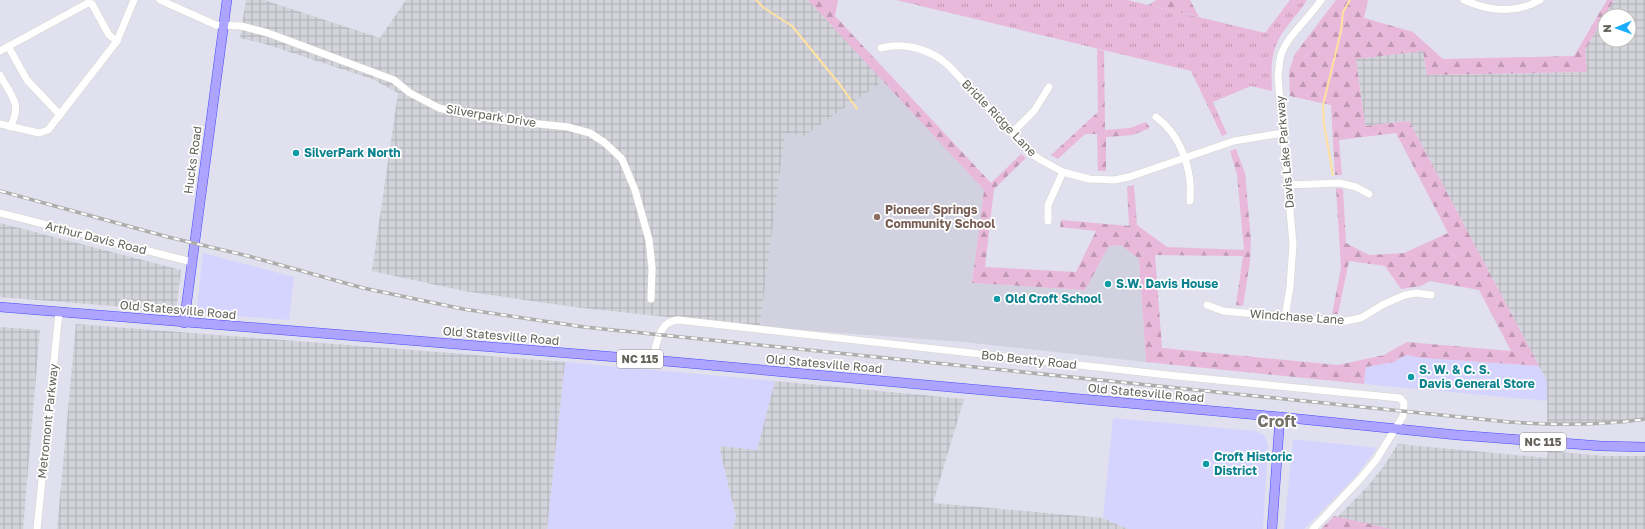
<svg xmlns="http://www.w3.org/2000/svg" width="1645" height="529" font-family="'Golos Text',sans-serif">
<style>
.commercial{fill:#d5d4ff}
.industrial{fill:url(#industrial-grid);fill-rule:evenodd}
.education{fill:#d1d1e0}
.grass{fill:url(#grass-tufts)}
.forest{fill:url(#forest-firs)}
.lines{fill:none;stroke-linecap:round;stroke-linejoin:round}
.stream{stroke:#ffe29f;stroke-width:2}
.minor-casing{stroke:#d7d6ce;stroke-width:8}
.major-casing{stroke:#484bff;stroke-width:10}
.minor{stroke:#fff;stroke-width:7}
.major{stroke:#ada4ff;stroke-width:9}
.rail-casing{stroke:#aeadac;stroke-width:3.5}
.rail{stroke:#fff;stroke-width:2;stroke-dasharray:6;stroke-linecap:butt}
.culture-dot{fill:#0f9aa8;stroke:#fff;stroke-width:1.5}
.education-dot{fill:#8d6e63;stroke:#fff;stroke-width:1.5}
.labels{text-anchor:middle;stroke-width:3.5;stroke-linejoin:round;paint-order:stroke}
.shield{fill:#fff;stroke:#92908b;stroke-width:1}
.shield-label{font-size:11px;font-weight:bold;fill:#636159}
.street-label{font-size:12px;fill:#636159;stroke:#fff}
.culture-label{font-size:12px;font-weight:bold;fill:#0d838f;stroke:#fff;text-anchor:start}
.education-label{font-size:12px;font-weight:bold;fill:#785e54;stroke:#fff;text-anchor:start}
.district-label{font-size:16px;font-weight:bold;fill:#75726a;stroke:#fff}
</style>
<defs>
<pattern id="industrial-grid" width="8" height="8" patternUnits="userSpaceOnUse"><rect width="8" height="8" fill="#d3d3dc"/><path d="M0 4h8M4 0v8" fill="none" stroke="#afafb5"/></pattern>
<pattern id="grass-tufts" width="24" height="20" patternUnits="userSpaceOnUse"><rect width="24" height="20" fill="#e9b9dc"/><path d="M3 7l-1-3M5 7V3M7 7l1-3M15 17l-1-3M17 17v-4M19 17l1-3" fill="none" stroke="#c09ab5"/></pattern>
<pattern id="forest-firs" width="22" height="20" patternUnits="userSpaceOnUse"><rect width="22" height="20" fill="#e9b9dc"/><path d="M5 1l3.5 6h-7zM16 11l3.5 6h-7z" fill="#c09ab5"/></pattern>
</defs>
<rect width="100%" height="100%" fill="#e0e0ee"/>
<g class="commercial">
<polygon points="203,253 294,277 289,320 196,313"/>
<polygon points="1406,355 1422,358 1539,366 1547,381 1547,401 1364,384 1366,367 1394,362"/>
<polygon points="565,362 775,381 757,450 719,447 736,517 733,529 547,529"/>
<polygon points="1113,418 1255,431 1264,435 1268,445 1263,529 1128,529 1103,518"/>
<polygon points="1293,439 1377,448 1355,477 1304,529 1284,529"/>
</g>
<g class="industrial">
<polygon points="246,0 264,0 380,38 406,0 808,0 884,81 804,136 785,133 760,327 574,307 464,291 372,271 398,93 372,79 262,43 240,38"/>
<path d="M1614,0H1645V418L1593,423L1547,424V381L1409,121L1365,126L1356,58L1423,51L1427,75L1587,72L1585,50ZM1605,16H1629V40H1605Z"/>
<polygon points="0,223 181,270 176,311 0,297"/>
<polygon points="76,324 565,362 547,529 57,529"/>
<polygon points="0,327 40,330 23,529 0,529"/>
<polygon points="775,381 964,399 933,503 1103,518 1128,529 733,529 736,517 719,446 757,450"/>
<polygon points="1398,444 1547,458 1548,451 1604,456 1645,456 1645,529 1326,529 1368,486 1384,466"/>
</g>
<polygon class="education" points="884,81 984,190 972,283 1085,290 1109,246 1121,245 1139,259 1146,362 963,342 760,327 785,133 804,136"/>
<path class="grass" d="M896,0H1127L1265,33L1290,0H1307C1301,10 1293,18 1286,28C1270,48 1271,67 1272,91L1251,86L1213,102L1227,134L1222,136L1191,71Z"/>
<g class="forest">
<polygon points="808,0 838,0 835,16 991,183 1021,154 1026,158 994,189 985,267 1076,272 1096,231 1060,227 1061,220 1129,226 1127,187 1134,185 1137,225 1167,247 1244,250 1237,174 1230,151 1236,149 1245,173 1251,240 1250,261 1243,306 1236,305 1243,256 1155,255 1162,348 1338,365 1384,355 1407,342 1511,351 1479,290 1430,281 1421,286 1401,289 1385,266 1349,261 1338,314 1332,314 1341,268 1336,188 1343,189 1346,243 1369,255 1404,253 1448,233 1396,133 1339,140 1342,175 1335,175 1331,105 1290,96 1289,71 1295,54 1336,0 1368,0 1364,18 1413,32 1443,59 1574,56 1607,0 1614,0 1585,50 1587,72 1427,75 1423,51 1356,59 1365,126 1409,121 1539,366 1422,358 1406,355 1394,362 1366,367 1364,384 1146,362 1139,259 1121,245 1109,246 1085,290 972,283 984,190"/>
<polygon points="1157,0 1190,0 1199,17 1148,5"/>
<polygon points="1097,49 1104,51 1105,130 1130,128 1146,122 1150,128 1133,135 1106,137 1106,171 1098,171 1097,134 1085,134 1058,159 1051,155 1098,112"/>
<polygon points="1334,516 1392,529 1321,529"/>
</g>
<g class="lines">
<g class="stream">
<polyline points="756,0 764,8 792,26 841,86 857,109"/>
<polyline points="1333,175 1324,124 1323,105 1341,31 1343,12 1350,0"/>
</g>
<defs>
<g id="minor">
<polyline points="160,0 216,25 241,26 268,33 394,80 410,93 439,108 455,112 500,120 568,127 590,133 605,143 622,159 635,190 649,240 652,268 651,299"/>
<path d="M1464,0C1489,11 1516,14 1540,0"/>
<polyline points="8,46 27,80 60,115"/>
<path d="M881,48C905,42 930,49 948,65L1032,154L1041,160L1063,172L1089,179L1114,180L1129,177L1234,141L1283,133"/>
<polyline points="0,51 88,3 92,4 109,35 117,41"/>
<path d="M0,75C11,96 23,104 10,127"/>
<path d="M1156,117C1181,135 1193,171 1190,201"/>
<polyline points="0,124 39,133 48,130 117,41 134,0"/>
<polyline points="1012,133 1034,111 1049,87"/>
<polyline points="1288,185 1340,183 1356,187 1369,194"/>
<polyline points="0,213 192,262"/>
<polyline points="1048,221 1048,205 1063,172"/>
<polyline points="1207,305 1223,311 1340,322 1361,318 1384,304 1405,295 1416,293 1431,295"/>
<path d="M1285,317L1290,287L1293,244L1278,77C1279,70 1279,62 1281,55C1287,36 1310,17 1321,0"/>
<path d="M653,360C656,344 659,321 678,320L1177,376L1400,398L1404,403L1403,416L1376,460L1360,479L1313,529"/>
<polyline points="37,529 59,312"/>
</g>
<g id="major">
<polyline points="0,307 653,360 1280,417 1457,435 1601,446 1645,447"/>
<polyline points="184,323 227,0"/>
<polyline points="1272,529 1280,417"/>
</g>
</defs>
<use href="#minor" class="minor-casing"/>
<use href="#major" class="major-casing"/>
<use href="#minor" class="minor"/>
<use href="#major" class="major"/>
<defs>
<path id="rail" d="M0,191L168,237L248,256L363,288L463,309L584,327L1509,422C1554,425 1600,426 1645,419"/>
</defs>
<use href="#rail" class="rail-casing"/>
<use href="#rail" class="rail"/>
</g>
<g class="culture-dot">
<circle cx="296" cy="153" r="4"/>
<circle cx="1108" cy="284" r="4"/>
<circle cx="997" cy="299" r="4"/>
<circle cx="1411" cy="377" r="4"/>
<circle cx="1206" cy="464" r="4"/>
</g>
<circle class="education-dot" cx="877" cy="217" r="4"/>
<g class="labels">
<g class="shield">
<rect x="617" y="350" width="46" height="18" rx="3"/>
<rect x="1520" y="433" width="46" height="18" rx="3"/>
</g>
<g class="shield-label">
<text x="640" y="363">NC 115</text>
<text x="1543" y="446">NC 115</text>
</g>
<g class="street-label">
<text transform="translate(491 116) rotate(9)" y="4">Silverpark Drive</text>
<text transform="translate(999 118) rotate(46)" y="4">Bridle Ridge Lane</text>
<text transform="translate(1285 152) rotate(-95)" y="4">Davis Lake Parkway</text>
<text transform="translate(193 160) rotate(-82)" y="4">Hucks Road</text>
<text transform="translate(96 238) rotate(14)" y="4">Arthur Davis Road</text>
<text transform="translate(178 310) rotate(5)" y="4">Old Statesville Road</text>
<text transform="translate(1297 317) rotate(4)" y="4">Windchase Lane</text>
<text transform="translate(501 336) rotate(5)" y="4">Old Statesville Road</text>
<text transform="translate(1029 360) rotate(6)" y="4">Bob Beatty Road</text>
<text transform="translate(824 364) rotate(5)" y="4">Old Statesville Road</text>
<text transform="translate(1146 393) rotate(5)" y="4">Old Statesville Road</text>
<text transform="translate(48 421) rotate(-84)" y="4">Metromont Parkway</text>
</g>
<g class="culture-label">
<text x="304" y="157">SilverPark North</text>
<text x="1116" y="288">S.W. Davis House</text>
<text x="1005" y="303">Old Croft School</text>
<text x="1419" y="374">S. W. &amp; C. S.<tspan x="1419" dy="14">Davis General Store</tspan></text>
<text x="1214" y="461">Croft Historic<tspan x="1214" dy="14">District</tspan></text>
</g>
<g class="education-label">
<text x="885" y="214">Pioneer Springs<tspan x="885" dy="14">Community School</tspan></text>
</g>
<g class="district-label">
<text x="1277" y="427">Croft</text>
</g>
</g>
<g transform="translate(1617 28) rotate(268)"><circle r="19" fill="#ffffff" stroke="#c1c0bd"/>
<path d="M0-3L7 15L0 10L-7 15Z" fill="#19aefb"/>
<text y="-6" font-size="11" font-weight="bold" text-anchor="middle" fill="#636159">N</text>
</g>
</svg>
